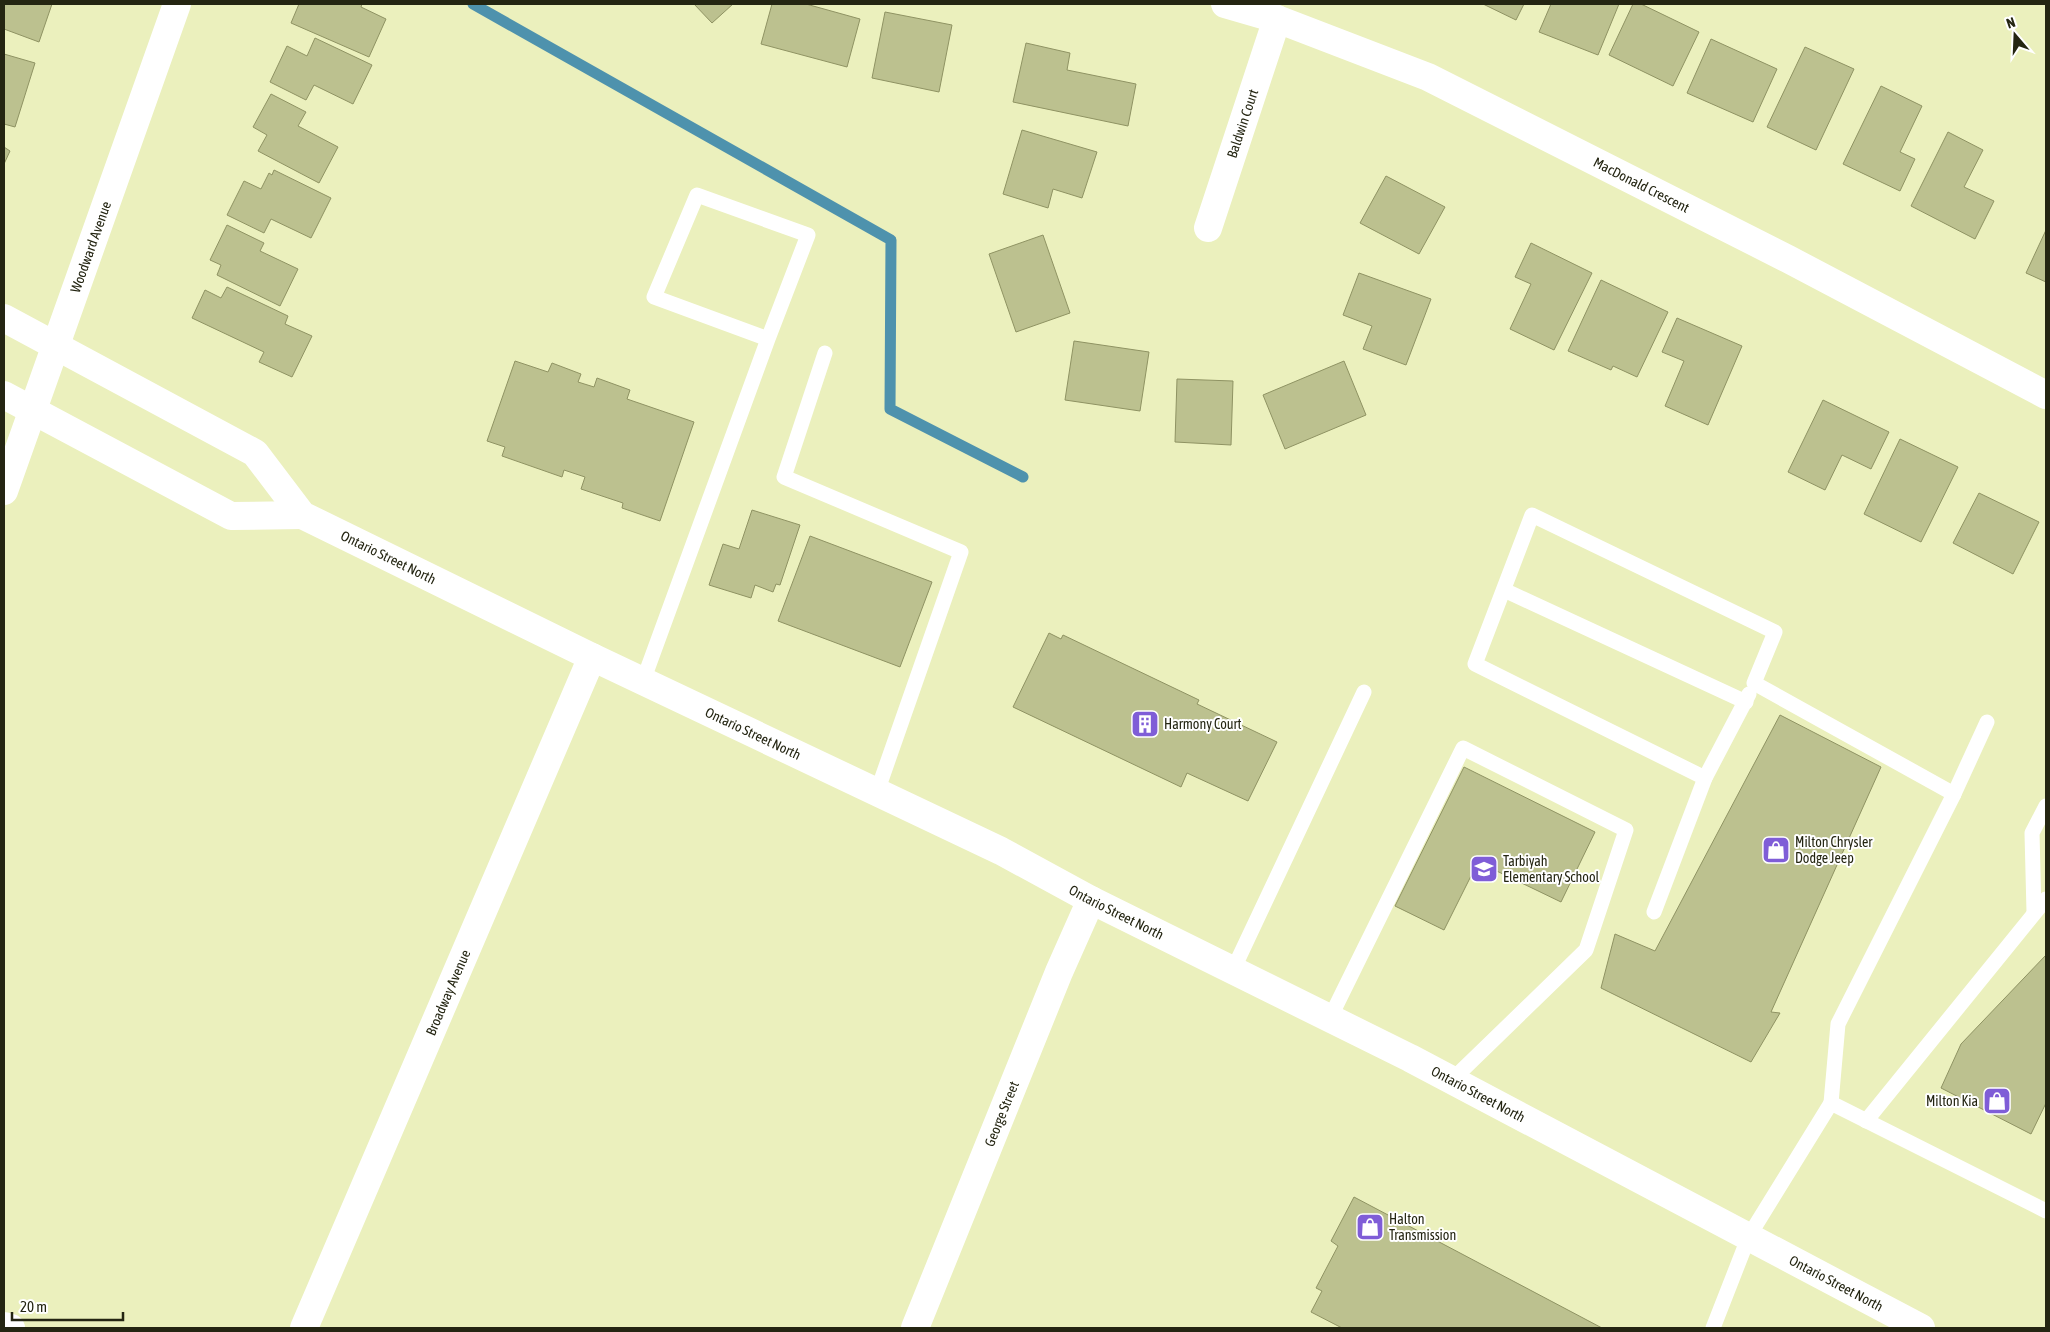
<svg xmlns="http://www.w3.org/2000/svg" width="2050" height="1332" font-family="'Asap Condensed',sans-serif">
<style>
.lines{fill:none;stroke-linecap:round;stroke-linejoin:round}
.stream{stroke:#4e92ad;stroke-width:11}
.building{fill:#bcc18f;stroke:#8f9363}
.service{stroke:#fff;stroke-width:15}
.minor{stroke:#fff;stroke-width:28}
.tertiary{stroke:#fff;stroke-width:28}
.primary{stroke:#fff;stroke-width:28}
.labels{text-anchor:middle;stroke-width:4;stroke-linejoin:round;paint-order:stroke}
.street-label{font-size:14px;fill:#242512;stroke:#fff}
.poi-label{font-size:14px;fill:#242512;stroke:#fff;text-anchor:start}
</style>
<rect width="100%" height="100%" fill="#ebf0bd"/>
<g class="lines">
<polyline class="stream" points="473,4 891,240 890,409 1023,477"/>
</g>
<g class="building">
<polygon points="4,4 52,4 39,42 4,29"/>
<polygon points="299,4 362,4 361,7 386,19 369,57 291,23"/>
<polygon points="694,4 733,4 712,23"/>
<polygon points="772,4 806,4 860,19 847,67 761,44"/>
<polygon points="1483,4 1524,4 1516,20"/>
<polygon points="1551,4 1619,4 1598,55 1539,32"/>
<polygon points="1633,4 1641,4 1699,32 1673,86 1609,55"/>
<polygon points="885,12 952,25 939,92 872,78"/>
<polygon points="315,38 372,65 353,104 314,85 306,100 270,82 287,46 307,56"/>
<polygon points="1711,39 1777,69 1753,122 1687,93"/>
<polygon points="1026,43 1070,53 1067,70 1136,84 1128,126 1013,102"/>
<polygon points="1805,47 1854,69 1816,150 1767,127"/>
<polygon points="4,54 35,63 15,127 4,124"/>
<polygon points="1881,86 1922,106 1900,152 1915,159 1900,191 1843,164"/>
<polygon points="271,94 306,112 298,126 338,147 319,183 258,151 267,135 253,127"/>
<polygon points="1022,130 1097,152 1082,198 1053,189 1048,208 1003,194"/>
<polygon points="1948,132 1983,150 1964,187 1994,201 1975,239 1911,206"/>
<polygon points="4,147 10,151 4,164"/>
<polygon points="274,170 331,198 311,238 271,219 264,233 227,215 244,181 261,189 269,173 272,175"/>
<polygon points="1386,176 1445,207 1419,254 1360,223"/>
<polygon points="227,225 264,243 260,251 298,269 280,306 217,275 221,265 210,260"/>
<polygon points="2046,230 2046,282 2026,273"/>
<polygon points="1043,235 1070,313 1016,332 989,254"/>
<polygon points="1531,243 1592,273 1554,350 1510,329 1531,284 1515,277"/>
<polygon points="1359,273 1431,299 1406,365 1363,349 1372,326 1343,315"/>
<polygon points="1601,280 1668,312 1637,377 1613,366 1611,370 1568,351"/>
<polygon points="227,287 288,316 285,324 312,336 292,377 259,362 264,352 192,318 205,290 221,298"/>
<polygon points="1677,318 1742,346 1708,425 1665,406 1684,361 1662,352"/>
<polygon points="1074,341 1149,352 1140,411 1065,400"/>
<polygon points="515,361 548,372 552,363 581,374 578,382 594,387 597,378 630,390 627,399 694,422 660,521 622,508 623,503 581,489 585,477 564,470 562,477 502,456 505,447 487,441"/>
<polygon points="1344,361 1366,415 1285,449 1263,395"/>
<polygon points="1177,379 1233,381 1231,445 1175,442"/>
<polygon points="1823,400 1889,432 1871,469 1842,455 1825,490 1788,472"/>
<polygon points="1900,439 1958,467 1921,542 1864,514"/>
<polygon points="1979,493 2039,522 2013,574 1953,543"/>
<polygon points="752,510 800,525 780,585 776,584 773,592 755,585 751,598 709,585 723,544 739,549"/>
<polygon points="810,536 932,582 900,667 778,621"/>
<polygon points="1049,633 1061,639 1063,635 1199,700 1197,704 1277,742 1248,801 1187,773 1181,787 1013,707"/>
<polygon points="1780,715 1881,767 1771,1012 1780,1013 1751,1062 1601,988 1615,934 1655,951"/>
<polygon points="1464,767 1595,832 1561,902 1478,862 1444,930 1395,906"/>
<polygon points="2046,955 2046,1103 2031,1134 1941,1088 1961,1044"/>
<polygon points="1354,1197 1602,1328 1342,1328 1311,1312 1322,1291 1316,1288 1338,1246 1331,1241"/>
</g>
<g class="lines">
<g class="service">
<polyline points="825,353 784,477 961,552 877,792"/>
<polyline points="1504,590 1746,702"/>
<polyline points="643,681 768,339 808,235 697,195 654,297 768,339"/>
<polyline points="1705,778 1475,664 1532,515 1775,632 1754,683 1954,794"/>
<polyline points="1654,912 1705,778 1749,694"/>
<polyline points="2034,912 2032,833 2046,806"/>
<polyline points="1233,970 1364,692"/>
<polyline points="1330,1018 1463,748 1626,830 1586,950 1452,1080"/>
<polyline points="1831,1103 1838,1024 1954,794 1987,722"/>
<polyline points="1866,1121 2046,899"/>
<polyline points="1713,1328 1749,1236 1831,1103 2046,1211"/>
</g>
<g class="minor">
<path id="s1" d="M1225,4L1277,19L1428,77L1788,259L2046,395"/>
<path id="s2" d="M1208,228L1277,19"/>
<polyline points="4,1326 11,1328"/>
<path id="s3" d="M304,1328L592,657"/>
<path id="s4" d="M915,1328L1059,972L1091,900"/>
</g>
<path class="tertiary" id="s5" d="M4,491L177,4"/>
<g class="primary">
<path id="s6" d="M4,318L255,453L302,515L592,657L1001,851L1091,900L1410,1058L1921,1328"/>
<polyline points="4,395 231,516 302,515"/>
</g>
</g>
<defs>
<symbol id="building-square" viewBox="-11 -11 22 22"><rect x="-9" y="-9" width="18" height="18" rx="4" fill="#7f5dd7" stroke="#fff"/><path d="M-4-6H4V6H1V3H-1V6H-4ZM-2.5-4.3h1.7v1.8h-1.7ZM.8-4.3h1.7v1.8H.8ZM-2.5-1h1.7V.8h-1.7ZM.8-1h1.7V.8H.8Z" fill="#fff"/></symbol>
<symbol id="shop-square" viewBox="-11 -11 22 22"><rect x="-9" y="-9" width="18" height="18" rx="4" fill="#7f5dd7" stroke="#fff"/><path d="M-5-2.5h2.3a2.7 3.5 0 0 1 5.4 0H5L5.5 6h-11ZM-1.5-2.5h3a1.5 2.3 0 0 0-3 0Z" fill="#fff"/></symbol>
<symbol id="school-square" viewBox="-11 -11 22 22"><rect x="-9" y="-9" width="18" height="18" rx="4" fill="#7f5dd7" stroke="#fff"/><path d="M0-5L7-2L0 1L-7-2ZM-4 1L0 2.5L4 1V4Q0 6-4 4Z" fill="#fff"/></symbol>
</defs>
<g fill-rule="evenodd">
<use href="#building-square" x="1129" y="708" width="32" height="32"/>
<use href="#shop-square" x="1760" y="834" width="32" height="32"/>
<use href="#school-square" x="1468" y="853" width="32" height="32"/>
<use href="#shop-square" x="1981" y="1085" width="32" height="32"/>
<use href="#shop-square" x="1354" y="1211" width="32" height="32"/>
</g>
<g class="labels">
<g class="street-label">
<text dy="5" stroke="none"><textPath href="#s2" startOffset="110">Baldwin Court</textPath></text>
<text dy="5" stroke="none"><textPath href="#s1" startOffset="455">MacDonald Crescent</textPath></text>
<text dy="5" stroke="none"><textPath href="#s5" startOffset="259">Woodward Avenue</textPath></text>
<text dy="5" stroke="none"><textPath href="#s6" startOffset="459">Ontario Street North</textPath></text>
<text dy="5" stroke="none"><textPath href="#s6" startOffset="864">Ontario Street North</textPath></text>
<text dy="5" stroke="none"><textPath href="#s6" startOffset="1269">Ontario Street North</textPath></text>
<text dy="5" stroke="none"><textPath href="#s3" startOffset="365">Broadway Avenue</textPath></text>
<text dy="5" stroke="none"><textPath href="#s6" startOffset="1674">Ontario Street North</textPath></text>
<text dy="5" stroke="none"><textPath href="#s4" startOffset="231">George Street</textPath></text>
<text dy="5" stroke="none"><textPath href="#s6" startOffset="2079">Ontario Street North</textPath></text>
</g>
<g class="poi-label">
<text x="1164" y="729">Harmony Court</text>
<text x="1795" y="847">Milton Chrysler<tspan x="1795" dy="16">Dodge Jeep</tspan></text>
<text x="1503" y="866">Tarbiyah<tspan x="1503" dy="16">Elementary School</tspan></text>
<text x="1978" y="1106" text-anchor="end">Milton Kia</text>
<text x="1389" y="1224">Halton<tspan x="1389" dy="16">Transmission</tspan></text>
</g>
</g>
<rect width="2050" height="1332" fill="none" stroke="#242512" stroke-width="10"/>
<g transform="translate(2015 35) rotate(341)" stroke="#ffffff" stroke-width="4" paint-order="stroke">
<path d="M0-4L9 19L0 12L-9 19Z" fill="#242512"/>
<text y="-8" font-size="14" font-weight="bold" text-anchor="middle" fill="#242512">N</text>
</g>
<path d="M12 1312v8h111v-8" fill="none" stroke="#242512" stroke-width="2.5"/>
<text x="20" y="1312" font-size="15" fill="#242512" stroke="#ffffff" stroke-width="4" paint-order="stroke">20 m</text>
</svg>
